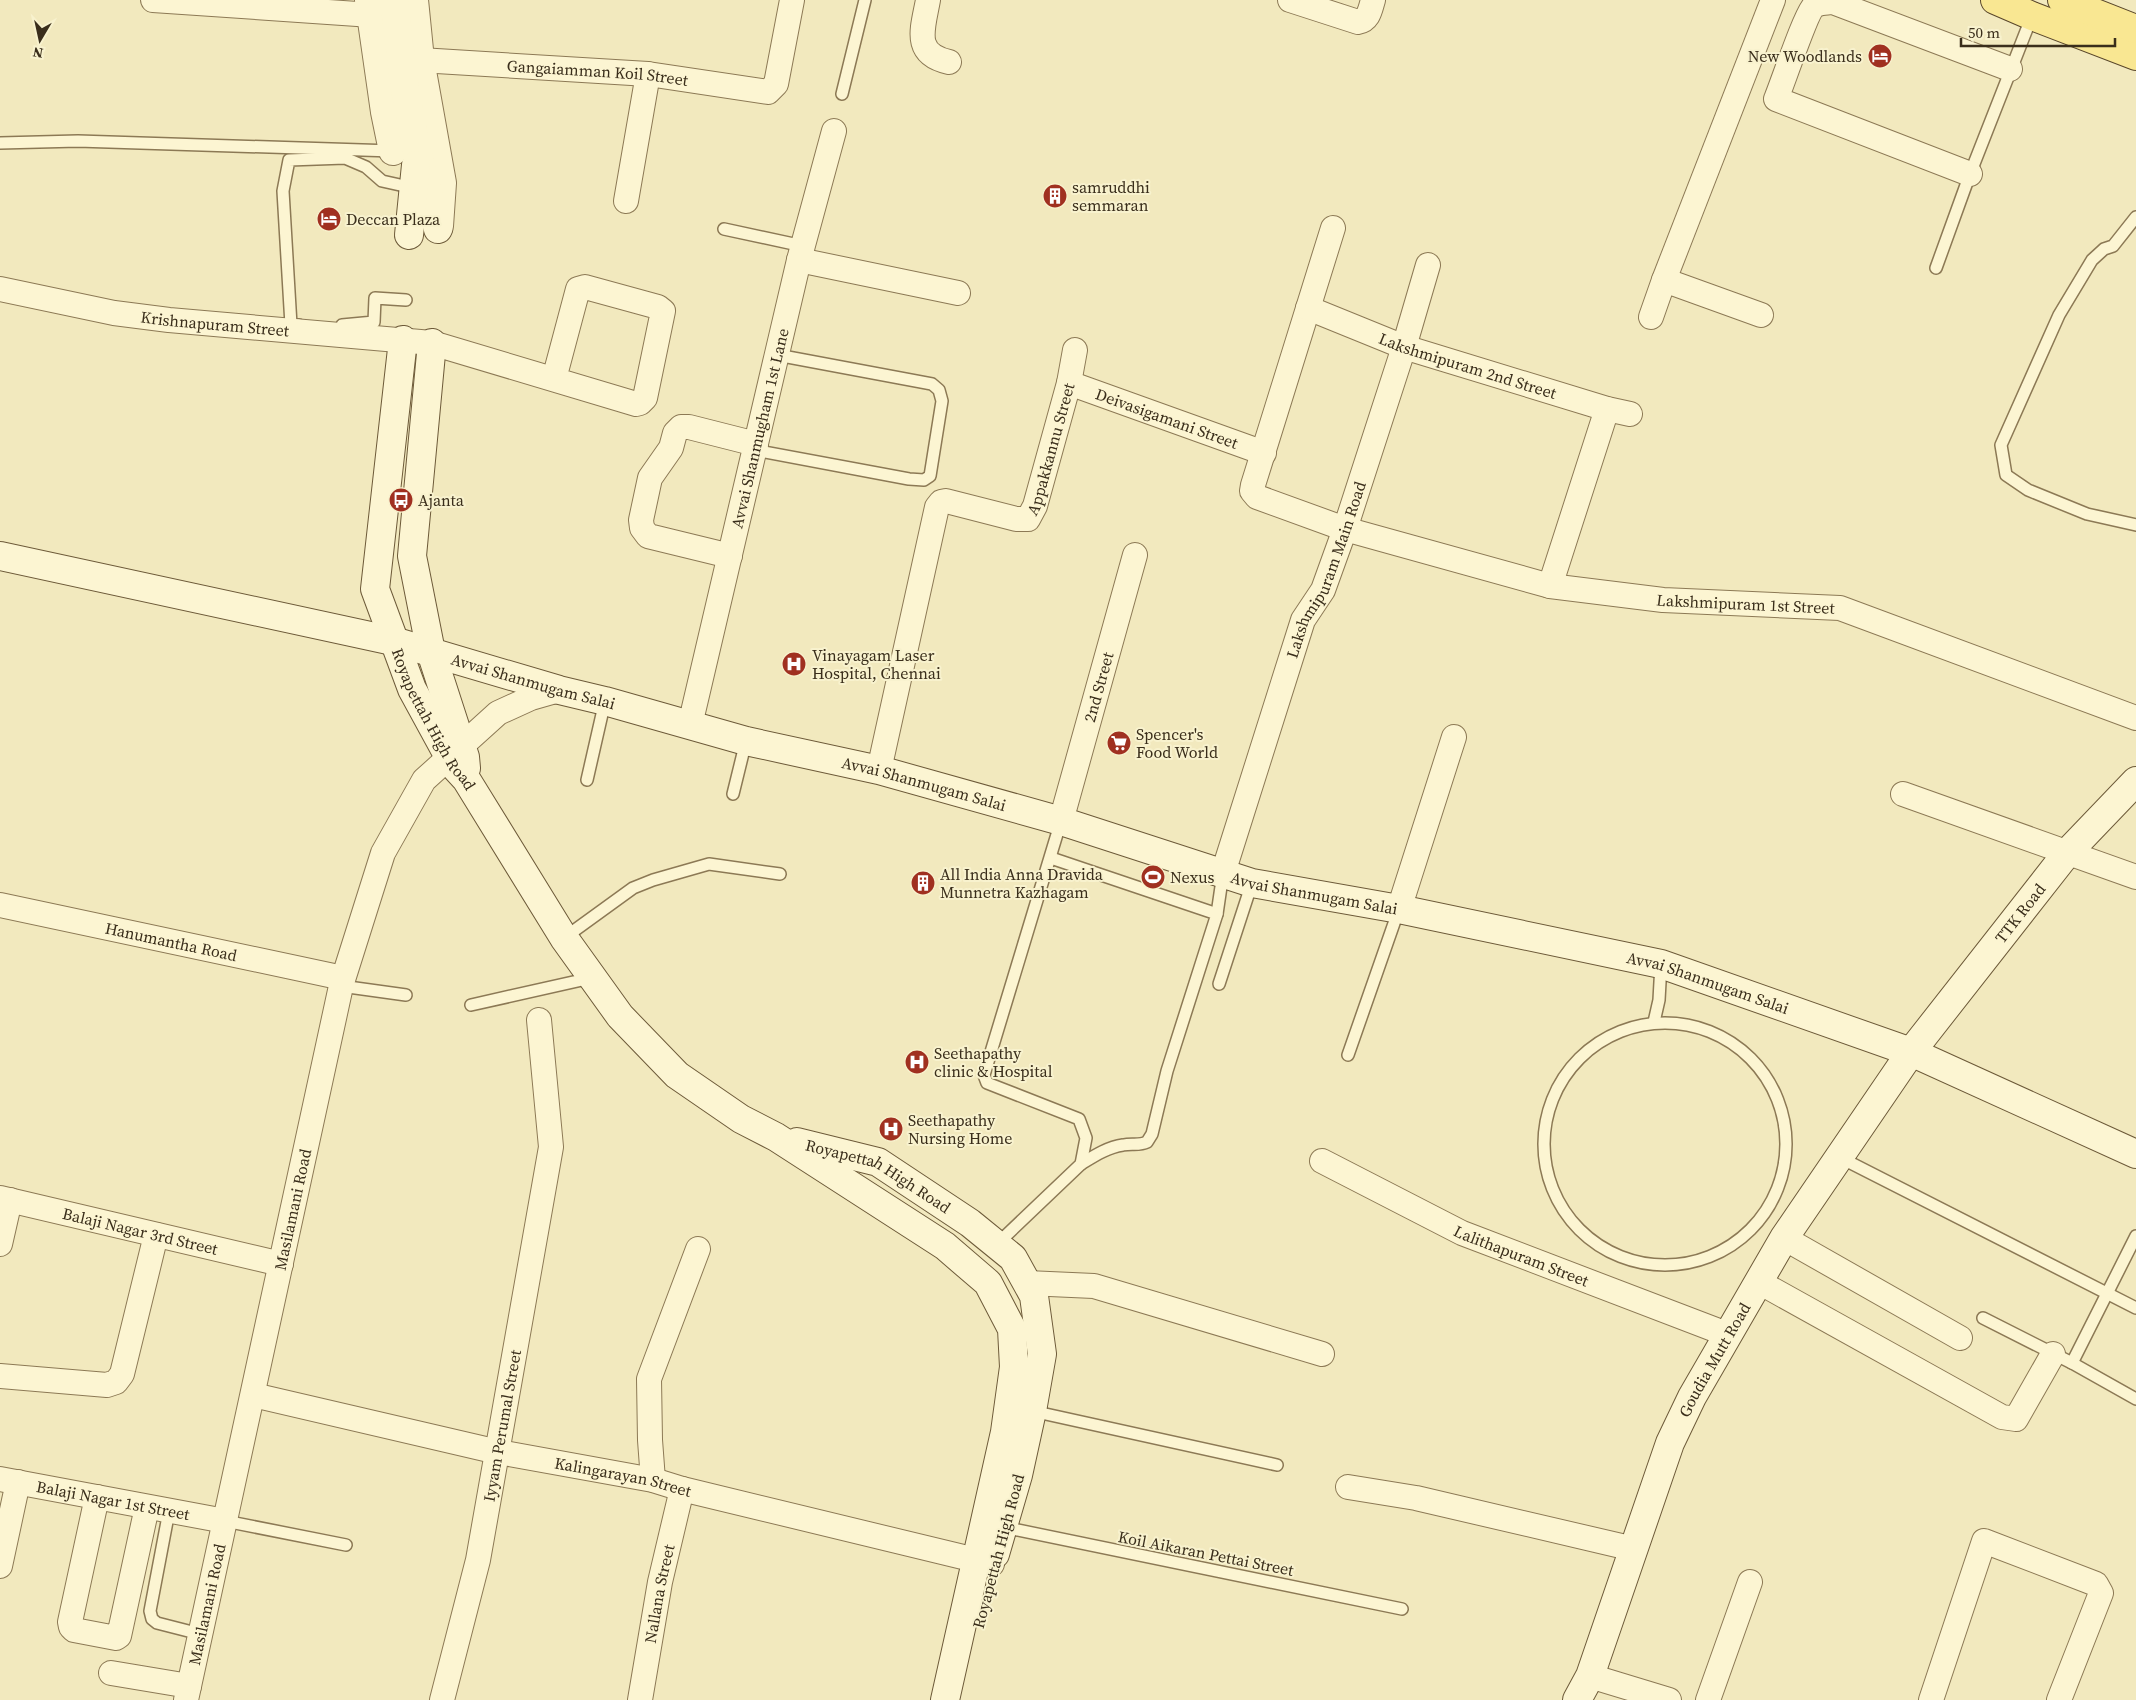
<svg xmlns="http://www.w3.org/2000/svg" width="2136" height="1700" font-family="'Source Serif 4',serif">
<style>
.lines{fill:none;stroke-linecap:round;stroke-linejoin:round}
.service-casing{stroke:#8c7955;stroke-width:14}
.minor-casing{stroke:#8c7955;stroke-width:26}
.tertiary-casing{stroke:#8c7955;stroke-width:30}
.secondary-casing{stroke:#6d5a39;stroke-width:30}
.primary-casing{stroke:#59462a;stroke-width:30}
.service{stroke:#fcf5d2;stroke-width:11}
.minor{stroke:#fcf5d2;stroke-width:24}
.tertiary{stroke:#fcf5d2;stroke-width:28}
.secondary{stroke:#fcf5d2;stroke-width:28}
.primary{stroke:#f9e792;stroke-width:28}
.labels{text-anchor:middle;stroke-width:4;stroke-linejoin:round;paint-order:stroke}
.poi-label{font-size:16px;fill:#3a2e1b;stroke:#f8f2ce;text-anchor:start}
.street-label{font-size:16px;fill:#3a2e1b;stroke:#f8f2ce}
</style>
<rect width="100%" height="100%" fill="#f2e9be"/>
<g class="lines">
<defs>
<g id="service">
<polyline points="842,94 865,0"/>
<polyline points="0,143 78,141 393,151"/>
<polyline points="2136,217 2113,246 2104,249 2092,260 2059,315 2001,445 2006,475 2028,490 2087,514 2136,525"/>
<polyline points="724,229 803,246"/>
<polyline points="1936,268 1970,174 2032,16"/>
<polyline points="299,325 291,325 283,191 289,160 345,158 366,167 382,181 400,185"/>
<polyline points="342,325 374,322 375,298 406,300"/>
<polyline points="754,450 909,479 924,480 930,476 942,401 939,390 932,384 777,355"/>
<polyline points="587,780 605,701"/>
<polyline points="733,794 746,741"/>
<path d="M1051,858L1217,914L1167,1071L1152,1134L1147,1142C1139,1146 1132,1143 1123,1145C1108,1147 1094,1156 1081,1164"/>
<polyline points="1217,914 1223,873"/>
<polyline points="564,938 633,888 653,880 709,864 780,874"/>
<polyline points="1219,984 1252,883"/>
<polyline points="341,986 406,995"/>
<polyline points="471,1005 591,978"/>
<polyline points="1654,1022 1659,1000 1661,964"/>
<circle cx="1665" cy="1144" r="121"/>
<polyline points="1348,1055 1399,909"/>
<polyline points="1839,1157 2136,1308"/>
<polyline points="996,1245 1081,1164 1086,1138 1079,1119 987,1083 984,1075 1061,821"/>
<polyline points="1983,1318 2072,1363 2136,1399"/>
<polyline points="2072,1363 2136,1236"/>
<polyline points="1032,1411 1277,1465"/>
<polyline points="169,1511 150,1611 152,1619 157,1623 200,1634"/>
<polyline points="225,1521 346,1545"/>
<polyline points="1003,1527 1402,1609"/>
</g>
<g id="minor">
<polyline points="153,0 372,15"/>
<path d="M928,0C923,28 912,54 949,62"/>
<path d="M1290,0L1358,22C1369,20 1370,10 1373,0"/>
<path id="s1" d="M420,60L648,74L768,92L776,84L792,0"/>
<path d="M1970,174L1776,99C1782,85 1806,13 1814,6C1820,2 1827,3 1833,2L2010,69"/>
<polyline points="626,201 648,74"/>
<path id="s2" d="M1333,228L1253,485L1252,491L1257,497L1345,529L1550,586L1663,600L1840,608L2136,718"/>
<polyline points="799,260 958,293"/>
<polyline points="1664,280 1773,0"/>
<path id="s3" d="M0,289L114,313L169,320L432,343L636,404L640,403L645,398L663,311L658,307L585,287L578,289L554,379"/>
<path id="s4" d="M1308,308L1404,347L1607,409L1630,414"/>
<polyline points="1651,317 1664,280 1761,315"/>
<path id="s5" d="M1069,383L1264,453"/>
<polyline points="730,556 648,536 642,528 641,520 650,478 671,448 675,433 681,427 689,427 756,444"/>
<polyline points="1550,586 1607,409"/>
<path id="s6" d="M690,725L799,260L834,131"/>
<path id="s7" d="M879,770L937,507L941,502L946,501L1016,519H1028L1035,506L1069,383L1075,350"/>
<polyline points="1903,794 2136,877"/>
<path id="s8" d="M1061,821L1135,555"/>
<path id="s9" d="M1223,873L1303,620L1323,590L1345,529L1404,347L1428,265"/>
<path id="s10" d="M0,905L343,978"/>
<polyline points="1399,909 1454,737"/>
<path id="s11" d="M1322,1161L1462,1233L1729,1335"/>
<path id="s12" d="M0,1198L281,1264"/>
<polyline points="1784,1238 1960,1338"/>
<polyline points="0,1244 10,1200"/>
<polyline points="1759,1282 2002,1417 2016,1419 2053,1354"/>
<polyline points="1027,1283 1094,1286 1322,1354"/>
<polyline points="0,1376 107,1385 116,1382 122,1374 156,1235"/>
<path id="s13" d="M253,1395L498,1452L653,1480L682,1489L992,1564"/>
<path id="s14" d="M0,1479L225,1521"/>
<polyline points="653,1480 650,1440 649,1379 698,1249"/>
<polyline points="1348,1487 1416,1498 1634,1549"/>
<polyline points="97,1497 70,1622 71,1627 74,1630 116,1638 119,1636 147,1507"/>
<polyline points="0,1566 18,1482"/>
<polyline points="111,1673 189,1686"/>
<polyline points="1590,1676 1669,1700"/>
<path id="s15" d="M186,1700L341,986L383,853L424,780L498,713L531,698L559,690"/>
<path id="s16" d="M442,1700L478,1560L551,1147L539,1020"/>
<path id="s17" d="M640,1700L660,1582L682,1489"/>
<polyline points="1708,1700 1750,1582"/>
<polyline points="1931,1700 1984,1541 2096,1584 2101,1593 2059,1700"/>
</g>
<g id="tertiary">
<polyline points="369,0 385,112 393,151"/>
<polyline points="414,0 420,60 442,183 439,226"/>
</g>
<g id="secondary">
<polyline points="394,0 405,90 417,151 438,229"/>
<polyline points="409,235 416,165"/>
<path id="s18" d="M403,340L375,589L412,689L454,766L466,779L564,938L620,1016L677,1075L741,1119L776,1137L945,1246L988,1283L1012,1329L1014,1367L1005,1432L945,1700"/>
<polyline points="432,343 412,556 431,652 465,757 466,768"/>
<path id="s19" d="M0,556L393,641L559,690L605,701L746,741L879,770L1061,821L1252,883L1399,909L1661,964L1911,1052L2136,1154"/>
<path id="s20" d="M797,1142L878,1162L970,1223L1013,1258L1034,1296L1042,1354L1032,1411L1018,1475L995,1554"/>
<path id="s21" d="M1577,1700L1590,1676L1670,1443L1692,1397L1784,1238L1911,1052L2067,853L2136,781"/>
</g>
<g id="primary">
<polyline points="1995,0 2032,16 2136,56"/>
<polyline points="2062,0 2136,29"/>
</g>
</defs>
<use href="#service" class="service-casing"/>
<use href="#minor" class="minor-casing"/>
<use href="#tertiary" class="tertiary-casing"/>
<use href="#secondary" class="secondary-casing"/>
<use href="#primary" class="primary-casing"/>
<use href="#service" class="service"/>
<use href="#minor" class="minor"/>
<use href="#tertiary" class="tertiary"/>
<use href="#secondary" class="secondary"/>
<use href="#primary" class="primary"/>
</g>
<defs>
<symbol id="hotel-disc" viewBox="-11 -11 22 22"><circle r="9.5" fill="#a03020" stroke="#f8f2ce"/><path d="M-6-4.5h1.5V1H6V5H4.5V3h-9V5H-6ZM-4 0a1.8 1.8 0 1 1 3.6 0ZM.5 0V-2.5h3Q6-2.5 6 0Z" fill="#fff"/></symbol>
<symbol id="building-disc" viewBox="-11 -11 22 22"><circle r="9.5" fill="#a03020" stroke="#f8f2ce"/><path d="M-4-6H4V6H1V3H-1V6H-4ZM-2.5-4.3h1.7v1.8h-1.7ZM.8-4.3h1.7v1.8H.8ZM-2.5-1h1.7V.8h-1.7ZM.8-1h1.7V.8H.8Z" fill="#fff"/></symbol>
<symbol id="bus-disc" viewBox="-11 -11 22 22"><circle r="9.5" fill="#a03020" stroke="#f8f2ce"/><path d="M-5-6H5V4H4V6H2V4H-2V6H-4V4H-5ZM-3.5-4V0h7V-4ZM-3.5 1.2v1.5H-2V1.2ZM2 1.2v1.5H3.5V1.2Z" fill="#fff"/></symbol>
<symbol id="hospital-disc" viewBox="-11 -11 22 22"><circle r="9.5" fill="#a03020" stroke="#f8f2ce"/><path d="M-5-5h3v3.5h4V-5h3V5h-3V1.5h-4V5h-3Z" fill="#fff"/></symbol>
<symbol id="supermarket-disc" viewBox="-11 -11 22 22"><circle r="9.5" fill="#a03020" stroke="#f8f2ce"/><path d="M-6-5.5h2.5l.6 2H6L4.5 2H-2.5L-4.4-4H-6ZM-1.5 3.2a1.3 1.3 0 1 0 .1 0ZM3 3.2a1.3 1.3 0 1 0 .1 0Z" fill="#fff"/></symbol>
<symbol id="stadium-disc" viewBox="-11 -11 22 22"><circle r="9.5" fill="#a03020" stroke="#f8f2ce"/><path d="M0-5a6.5 5 0 1 0 0 10a6.5 5 0 1 0 0-10ZM-3.5-1.8h7v3.6h-7Z" fill="#fff"/></symbol>
</defs>
<g fill-rule="evenodd">
<use href="#hotel-disc" x="1866" y="42" width="28" height="28"/>
<use href="#building-disc" x="1041" y="182" width="28" height="28"/>
<use href="#hotel-disc" x="315" y="205" width="28" height="28"/>
<use href="#bus-disc" x="387" y="486" width="28" height="28"/>
<use href="#hospital-disc" x="780" y="650" width="28" height="28"/>
<use href="#supermarket-disc" x="1105" y="729" width="28" height="28"/>
<use href="#stadium-disc" x="1139" y="863" width="28" height="28"/>
<use href="#building-disc" x="909" y="869" width="28" height="28"/>
<use href="#hospital-disc" x="903" y="1048" width="28" height="28"/>
<use href="#hospital-disc" x="877" y="1115" width="28" height="28"/>
</g>
<g class="labels">
<g class="poi-label">
<text x="1862" y="62" text-anchor="end">New Woodlands</text>
<text x="1072" y="193">samruddhi<tspan x="1072" dy="18">semmaran</tspan></text>
<text x="346" y="225">Deccan Plaza</text>
<text x="418" y="506">Ajanta</text>
<text x="812" y="661">Vinayagam Laser<tspan x="812" dy="18">Hospital, Chennai</tspan></text>
<text x="1136" y="740">Spencer's<tspan x="1136" dy="18">Food World</tspan></text>
<text x="940" y="880">All India Anna Dravida<tspan x="940" dy="18">Munnetra Kazhagam</tspan></text>
<text x="1170" y="883">Nexus</text>
<text x="934" y="1059">Seethapathy<tspan x="934" dy="18">clinic &amp; Hospital</tspan></text>
<text x="908" y="1126">Seethapathy<tspan x="908" dy="18">Nursing Home</tspan></text>
</g>
<g class="street-label">
<text dy="6" stroke="none"><textPath href="#s1" startOffset="178">Gangaiamman Koil Street</textPath></text>
<text dy="6" stroke="none"><textPath href="#s3" startOffset="218">Krishnapuram Street</textPath></text>
<text dy="6" stroke="none"><textPath href="#s4" startOffset="170">Lakshmipuram 2nd Street</textPath></text>
<text dy="6" stroke="none"><textPath href="#s5" startOffset="104">Deivasigamani Street</textPath></text>
<text dy="6" stroke="none"><textPath href="#s6" startOffset="305">Avvai Shanmugham 1st Lane</textPath></text>
<text dy="6" stroke="none"><textPath href="#s7" startOffset="439">Appakkannu Street</textPath></text>
<text dy="6" stroke="none"><textPath href="#s9" startOffset="321">Lakshmipuram Main Road</textPath></text>
<text dy="6" stroke="none"><textPath href="#s2" startOffset="786">Lakshmipuram 1st Street</textPath></text>
<text dy="6" stroke="none"><textPath href="#s19" startOffset="548">Avvai Shanmugam Salai</textPath></text>
<text dy="6" stroke="none"><textPath href="#s8" startOffset="139">2nd Street</textPath></text>
<text dy="6" stroke="none"><textPath href="#s18" startOffset="394">Royapettah High Road</textPath></text>
<text dy="6" stroke="none"><textPath href="#s19" startOffset="952">Avvai Shanmugam Salai</textPath></text>
<text dy="6" stroke="none"><textPath href="#s19" startOffset="1358">Avvai Shanmugam Salai</textPath></text>
<text dy="6" stroke="none"><textPath href="#s21" startOffset="910">TTK Road</textPath></text>
<text dy="6" stroke="none"><textPath href="#s10" startOffset="175">Hanumantha Road</textPath></text>
<text dy="6" stroke="none"><textPath href="#s19" startOffset="1762">Avvai Shanmugam Salai</textPath></text>
<text dy="6" stroke="none"><textPath href="#s20" startOffset="89">Royapettah High Road</textPath></text>
<text dy="6" stroke="none"><textPath href="#s15" startOffset="502">Masilamani Road</textPath></text>
<text dy="6" stroke="none"><textPath href="#s12" startOffset="144">Balaji Nagar 3rd Street</textPath></text>
<text dy="6" stroke="none"><textPath href="#s11" startOffset="221">Lalithapuram Street</textPath></text>
<text dy="6" stroke="none"><textPath href="#s21" startOffset="368">Goudia Mutt Road</textPath></text>
<text dy="6" stroke="none"><textPath href="#s16" startOffset="281">Iyyam Perumal Street</textPath></text>
<text dy="6" stroke="none"><textPath href="#s13" startOffset="379">Kalingarayan Street</textPath></text>
<text dy="6" stroke="none"><textPath href="#s14" startOffset="115">Balaji Nagar 1st Street</textPath></text>
<text transform="translate(998 1551) rotate(-75)" y="6">Royapettah High Road</text>
<text transform="translate(1206 1553) rotate(11)" y="6">Koil Aikaran Pettai Street</text>
<text dy="6" stroke="none"><textPath href="#s17" startOffset="108">Nallana Street</textPath></text>
<text dy="6" stroke="none"><textPath href="#s15" startOffset="98">Masilamani Road</textPath></text>
</g>
</g>
<g transform="translate(40 40) rotate(189)" stroke="#f8f2ce" stroke-width="4" paint-order="stroke">
<path d="M0-4L9 19L0 12L-9 19Z" fill="#3a2e1b"/>
<text y="-8" font-size="14" font-weight="bold" text-anchor="middle" fill="#3a2e1b">N</text>
</g>
<path d="M1961 38v8h154v-8" fill="none" stroke="#3a2e1b" stroke-width="2.5"/>
<text x="1968" y="38" font-size="15" fill="#3a2e1b" stroke="#f8f2ce" stroke-width="4" paint-order="stroke">50 m</text>
</svg>
